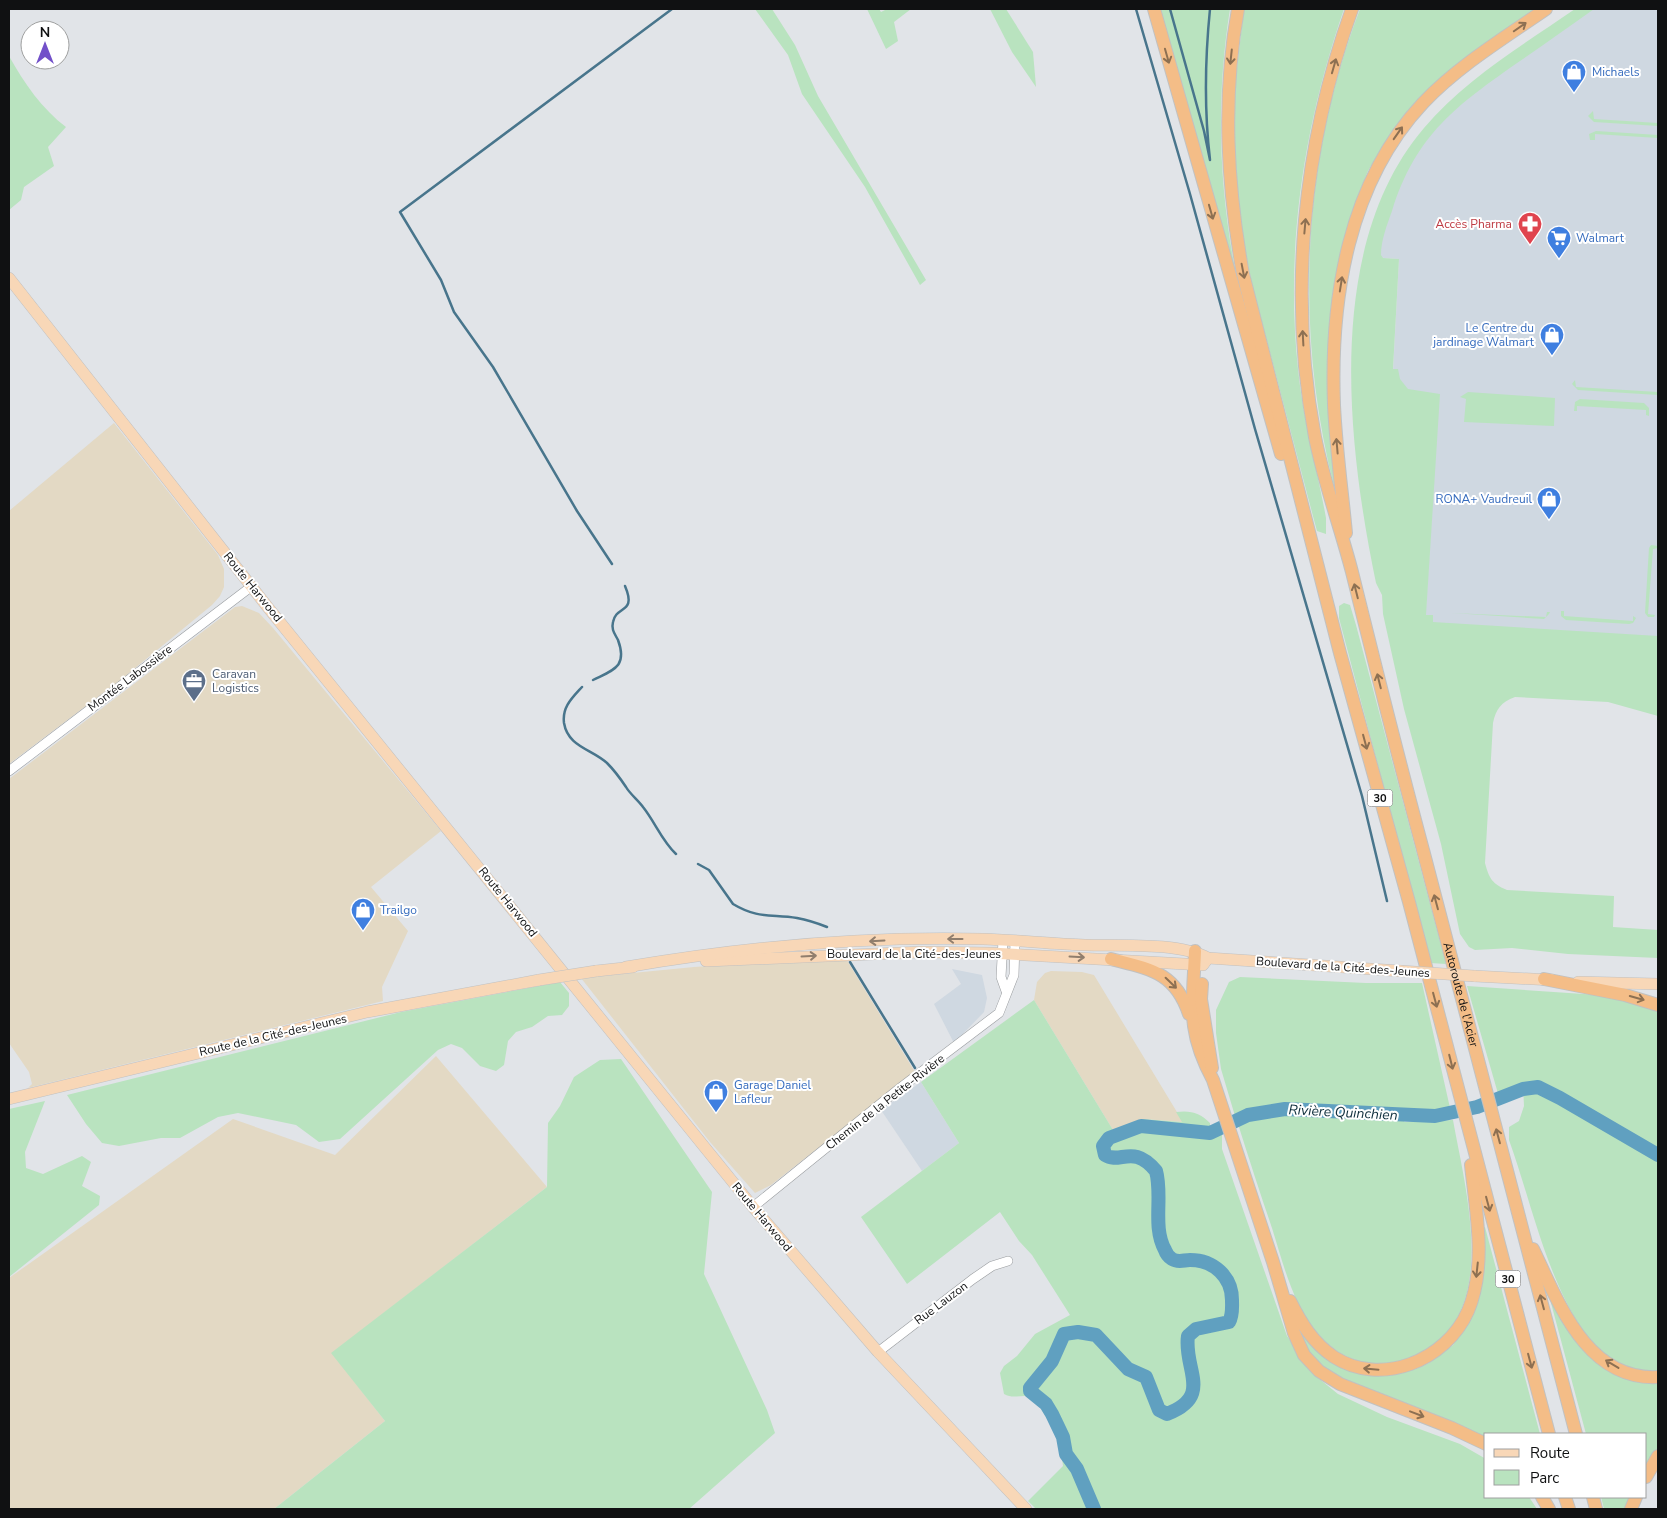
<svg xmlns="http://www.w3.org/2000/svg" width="1667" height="1518" font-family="'Nunito Sans',sans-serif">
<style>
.built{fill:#cfd8e1}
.industrial{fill:#e3d9c4}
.green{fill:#b9e3bf}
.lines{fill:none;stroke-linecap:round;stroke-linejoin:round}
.stream{stroke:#48758c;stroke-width:2.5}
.river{stroke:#60a0c0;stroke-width:14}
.minor-casing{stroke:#999c9f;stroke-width:10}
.major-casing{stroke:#c1c1c1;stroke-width:12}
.highway-casing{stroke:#c1c1c1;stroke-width:14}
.minor{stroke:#fff;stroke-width:9}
.major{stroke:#f8d7b7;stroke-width:11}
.highway{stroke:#f4bd87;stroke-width:12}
.major-bridge-casing{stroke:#c1c1c1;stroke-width:12;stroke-linecap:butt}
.major-bridge{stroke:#f8d7b7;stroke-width:11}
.oneway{stroke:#8d7052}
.oneway2{stroke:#907e6d}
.labels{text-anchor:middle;stroke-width:4;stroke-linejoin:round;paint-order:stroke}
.shield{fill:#fff;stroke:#585859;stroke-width:1}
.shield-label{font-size:11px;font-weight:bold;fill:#101112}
.shop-label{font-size:12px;fill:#366cbe;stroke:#fff;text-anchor:start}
.health-label{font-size:12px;fill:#be3a42;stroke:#fff;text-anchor:end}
.street-label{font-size:12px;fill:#101112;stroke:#fff}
.service-label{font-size:12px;fill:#4e5e75;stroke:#fff;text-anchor:start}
.water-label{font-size:14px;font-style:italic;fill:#0e2d3b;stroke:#fff}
</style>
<rect width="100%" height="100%" fill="#e1e4e8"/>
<g class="built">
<polygon points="1580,9 1658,9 1658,641 1425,624 1438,412 1391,409 1399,259 1370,257 1385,202 1449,105"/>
<polygon points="952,969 982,975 987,998 984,1012 954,1043 934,1004 961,984"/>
<polygon points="921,1082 959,1143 922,1171 881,1110"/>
</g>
<g class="industrial">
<polygon points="114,423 218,555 224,569 224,587 220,596 212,605 123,678 9,764 9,511"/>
<polygon points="242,606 259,613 273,628 441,831 371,887 408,931 382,987 383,1001 28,1088 32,1084 29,1072 9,1043 9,779 235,607"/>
<polygon points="845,957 915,1072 771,1185 755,1193 710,1142 581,978 694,967"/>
<polygon points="1051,971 1082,972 1094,975 1183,1122 1143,1119 1113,1130 1034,1000 1037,982 1045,973"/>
<polygon points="436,1056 547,1187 332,1353 385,1421 274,1509 9,1509 9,1278 233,1119 335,1155"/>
</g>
<g class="green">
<polygon points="755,9 772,9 795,45 818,96 926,280 920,285 865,187 802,94 788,55"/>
<polygon points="867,9 879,9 881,12 887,9 911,9 894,22 898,41 886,49"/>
<polygon points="990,9 1006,9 1033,52 1036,87 1012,52"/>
<path d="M1158,9H1230C1215,103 1219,195 1239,289Z"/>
<path d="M1244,9H1344C1304,125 1285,246 1298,369C1303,420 1317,468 1326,518V534L1317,531L1314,520L1252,284L1240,225L1234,157L1235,84Z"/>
<path d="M1360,9H1536L1420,98L1385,142L1368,171L1357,198L1338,270L1337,484L1334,486C1294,329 1302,160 1360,9Z"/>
<path d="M1575,9H1594C1570,26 1545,44 1520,61C1457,105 1416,134 1392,211C1387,225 1381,240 1381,255L1383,258L1399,259L1393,369H1398L1400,379L1408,389L1440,394L1426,615H1433V622L1658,636V716L1608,702L1515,697C1501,702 1496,709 1493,723L1485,863C1489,878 1492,884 1507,890L1614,896L1613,927L1658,930V958L1568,954L1512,948L1475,950L1469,947L1460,934L1441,844L1404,709L1383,614L1382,595L1376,583C1347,443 1324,245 1424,128C1465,79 1523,45 1575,9Z"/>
<path d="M9,56C24,83 42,109 66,127L48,147L54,166L24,187L21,200L9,210Z"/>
<polygon points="1593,111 1594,119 1658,123 1658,126 1594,122 1588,116"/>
<polygon points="1596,131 1658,135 1658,138 1595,134 1595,140 1590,140 1589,134"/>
<polygon points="1575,380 1576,387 1658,392 1658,395 1578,390 1572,384"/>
<polygon points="1468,392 1555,398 1554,426 1464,422 1466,399 1460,397"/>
<polygon points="1580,399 1644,403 1649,408 1649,416 1646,415 1646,410 1577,406 1577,411 1574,411 1575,402"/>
<polygon points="1651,545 1658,546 1658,548 1653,549 1648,614 1655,615 1654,617 1648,617 1645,613 1649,548"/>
<polygon points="1344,603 1350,605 1356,625 1446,964 1430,963 1339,618 1339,606"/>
<polygon points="1561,611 1564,611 1564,616 1633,621 1633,616 1636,618 1633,623 1629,624 1566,620 1561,616"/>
<polygon points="1547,612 1550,612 1549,614 1544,619 1452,613 1546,617"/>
<path d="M1240,977L1366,983H1422L1450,1108L1438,1112H1411L1404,1122L1453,1120C1467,1198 1506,1333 1399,1361C1370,1369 1341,1359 1321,1337C1293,1307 1284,1266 1272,1228C1260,1193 1249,1159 1238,1124L1251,1117H1275L1270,1108L1235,1116L1221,1069L1216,1033V1010L1229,982Z"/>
<polygon points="560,982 569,993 569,1006 562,1015 548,1016 532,1027 516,1032 508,1041 504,1065 496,1071 480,1066 462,1048 451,1044 438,1050 340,1139 319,1142 296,1125 238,1113 218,1117 180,1138 161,1138 119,1146 102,1143 86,1124 67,1095 401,1012"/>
<path d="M1467,986L1658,999V1372C1633,1373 1601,1357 1586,1335C1546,1278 1532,1204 1509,1140V1127L1519,1121L1524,1106L1523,1085L1499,1097Z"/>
<path d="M1034,1000L1113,1130L1143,1119L1182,1122L1176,1112C1191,1110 1200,1113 1210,1123V1137L1222,1132V1149L1287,1336L1317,1377L1338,1394L1387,1417L1460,1444L1486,1459V1497H1529L1537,1509H1036L1028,1501L1063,1466L1059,1437L1034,1398C1024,1393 1014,1400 1004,1394L1000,1373L1004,1366L1017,1356L1035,1334L1070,1315L1032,1255L1019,1241L1000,1212L907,1284L861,1217L959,1143L921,1082Z"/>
<polygon points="621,1059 712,1192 704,1274 767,1410 775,1433 689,1509 274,1509 385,1421 331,1353 547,1187 548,1123 560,1106 574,1077 600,1060"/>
<polygon points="45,1101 25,1152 26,1168 43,1174 82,1156 91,1162 82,1186 100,1196 99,1205 9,1277 9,1109"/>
<polygon points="1485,1227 1540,1434 1486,1434 1486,1438 1333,1375 1312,1357 1299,1333 1302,1332 1309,1340 1387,1375 1416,1369 1429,1363 1453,1345 1469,1322 1483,1228"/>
<polygon points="1551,1303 1553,1303 1558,1313 1635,1381 1658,1382 1658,1448 1646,1466 1646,1434 1586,1434"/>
<polygon points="1601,1497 1630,1497 1626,1509 1604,1509"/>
</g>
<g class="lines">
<g class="stream">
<polyline points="1136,9 1190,194 1255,429 1362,796 1387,901"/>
<path d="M1170,9L1204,131L1210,160C1204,109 1205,59 1210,9"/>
<polyline points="612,564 577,511 493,367 454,312 441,280 400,212 672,9"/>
<path d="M593,680C613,670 628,667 618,640C615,634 611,630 613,622C616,605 637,614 625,586"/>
<path d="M582,687C572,698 562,707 564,723C568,747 592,749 607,763C614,770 620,778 626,787C630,794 638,800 643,807C655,822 662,841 676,854"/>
<path d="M698,864L709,870L733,904C758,919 771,914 797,918C808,920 817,923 827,927"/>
<polyline points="850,962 915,1068"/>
</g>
<path class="river" d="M1094,1509L1077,1469L1066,1454L1063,1437L1052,1414L1046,1404L1030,1391V1388L1052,1361L1064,1334L1078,1332L1096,1335L1128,1369L1146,1377L1159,1410L1167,1414C1214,1396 1183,1369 1188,1336L1196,1329L1229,1322C1233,1315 1232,1307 1232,1300C1232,1277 1214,1260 1190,1260C1184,1260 1178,1263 1172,1259C1169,1257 1166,1253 1165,1250C1152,1227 1163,1196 1156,1171C1133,1143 1120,1165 1105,1155L1103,1146L1109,1138L1141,1126L1210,1133L1248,1115L1285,1109L1435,1116L1477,1107L1523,1089L1538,1087L1560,1098L1658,1155"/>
<defs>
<g id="minor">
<polyline points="9,771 252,586"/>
<polyline points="1003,940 1001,977 1006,991"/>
<polyline points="753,1207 900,1088 999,1013 1014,975 1015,942"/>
<polyline points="878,1352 973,1279 992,1266 1008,1261"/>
</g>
<g id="major">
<polyline points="9,278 266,605 753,1207 878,1352 1026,1509"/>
<polyline points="706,961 922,952 991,953 1203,965 1208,958"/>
<path d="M626,967C743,947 864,936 983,939C1017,940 1051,944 1085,945C1119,946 1179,942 1208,958L1401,971"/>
<polyline points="596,971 633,967"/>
<polyline points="1474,976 1552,980"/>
<polyline points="1578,982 1658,984"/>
<polyline points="9,1099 367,1012 539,980"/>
</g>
<g id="highway">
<polyline points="1154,9 1281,454"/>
<path d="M1238,9C1222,98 1227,185 1243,274L1340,653L1409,902L1549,1434"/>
<path id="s1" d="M1352,9C1303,145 1288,294 1315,437C1324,483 1340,526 1352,572C1375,665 1398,757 1423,850C1474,1045 1525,1240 1576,1434"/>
<path d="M1346,533C1342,491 1336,448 1334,405C1330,299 1348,183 1423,103C1458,66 1504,38 1546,9"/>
<path d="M1195,951C1193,1006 1186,1030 1213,1080L1273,1262L1294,1333L1304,1355L1319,1371L1340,1384L1452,1428L1486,1444"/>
<path d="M1111,959C1150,969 1175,972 1189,1014"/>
<polyline points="1544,979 1625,995 1658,1005"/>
<polyline points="1202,984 1201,999 1212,1068"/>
<path d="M1533,1249C1558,1301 1586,1381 1658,1377"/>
<path d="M1290,1301C1301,1323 1313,1343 1334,1357C1381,1387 1446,1361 1468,1311C1487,1266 1476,1212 1471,1165"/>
<polyline points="1646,1477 1658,1456"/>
<polyline points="1542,1497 1549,1509"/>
<polyline points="1565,1497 1569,1509"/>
<polyline points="1593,1497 1596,1509"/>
<polyline points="1631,1509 1636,1497"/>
</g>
</defs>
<use href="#minor" class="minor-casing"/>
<use href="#major" class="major-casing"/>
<use href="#highway" class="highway-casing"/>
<use href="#minor" class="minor"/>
<use href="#major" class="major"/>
<use href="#highway" class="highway"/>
<defs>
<g id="major-bridge">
<polyline points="1401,971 1474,976"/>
<polyline points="539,980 596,971"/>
</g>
</defs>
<use href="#major-bridge" class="major-bridge-casing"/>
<use href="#major-bridge" class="major-bridge"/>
</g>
<defs><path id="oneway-shaft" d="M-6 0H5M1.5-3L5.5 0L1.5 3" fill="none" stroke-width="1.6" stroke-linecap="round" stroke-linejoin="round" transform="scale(1.25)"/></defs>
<g class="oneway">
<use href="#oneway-shaft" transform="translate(1520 27) rotate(-35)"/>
<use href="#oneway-shaft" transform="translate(1167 56) rotate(74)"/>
<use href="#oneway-shaft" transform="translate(1231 57) rotate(96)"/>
<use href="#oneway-shaft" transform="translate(1334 66) rotate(-74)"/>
<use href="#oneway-shaft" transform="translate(1398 133) rotate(-55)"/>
<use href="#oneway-shaft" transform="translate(1211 212) rotate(74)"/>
<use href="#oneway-shaft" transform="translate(1305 226) rotate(-85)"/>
<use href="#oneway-shaft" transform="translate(1243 271) rotate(79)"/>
<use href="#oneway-shaft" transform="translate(1341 284) rotate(-81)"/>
<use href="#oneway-shaft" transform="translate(1303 338) rotate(-93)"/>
<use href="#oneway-shaft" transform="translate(1337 446) rotate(-95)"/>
<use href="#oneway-shaft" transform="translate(1356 591) rotate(-104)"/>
<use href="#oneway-shaft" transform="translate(1379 681) rotate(-104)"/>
<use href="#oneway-shaft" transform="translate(1365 742) rotate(75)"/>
<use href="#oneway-shaft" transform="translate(1436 902) rotate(-105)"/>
<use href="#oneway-shaft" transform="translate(1171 983) rotate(44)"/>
<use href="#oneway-shaft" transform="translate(1637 998) rotate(16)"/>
<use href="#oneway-shaft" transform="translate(1435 1000) rotate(75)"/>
<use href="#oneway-shaft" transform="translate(1451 1062) rotate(76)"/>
<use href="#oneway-shaft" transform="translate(1498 1136) rotate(-105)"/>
<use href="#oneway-shaft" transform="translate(1488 1204) rotate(75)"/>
<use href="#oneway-shaft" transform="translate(1477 1270) rotate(96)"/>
<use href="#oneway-shaft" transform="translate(1542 1302) rotate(-105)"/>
<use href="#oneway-shaft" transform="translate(1530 1361) rotate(75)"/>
<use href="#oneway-shaft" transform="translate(1612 1364) rotate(-149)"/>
<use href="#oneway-shaft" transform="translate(1371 1369) rotate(-175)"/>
<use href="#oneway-shaft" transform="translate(1417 1414) rotate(21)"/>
</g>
<g class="oneway2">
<use href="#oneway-shaft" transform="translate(955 939) rotate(180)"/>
<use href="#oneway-shaft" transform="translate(877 941) rotate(177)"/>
<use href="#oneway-shaft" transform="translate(809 956) rotate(-3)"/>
<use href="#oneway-shaft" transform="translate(1077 957) rotate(3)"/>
</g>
<defs>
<symbol id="shop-pin" viewBox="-11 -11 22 30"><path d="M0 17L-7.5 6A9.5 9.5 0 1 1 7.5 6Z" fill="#3f7fe0" stroke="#fff"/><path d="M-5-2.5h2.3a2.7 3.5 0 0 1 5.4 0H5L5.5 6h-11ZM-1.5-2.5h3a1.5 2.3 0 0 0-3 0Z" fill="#fff"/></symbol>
<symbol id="pharmacy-pin" viewBox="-11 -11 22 30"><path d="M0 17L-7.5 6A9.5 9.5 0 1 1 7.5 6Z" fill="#e0444e" stroke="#fff"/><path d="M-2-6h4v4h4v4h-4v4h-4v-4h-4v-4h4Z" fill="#fff"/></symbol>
<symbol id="supermarket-pin" viewBox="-11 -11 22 30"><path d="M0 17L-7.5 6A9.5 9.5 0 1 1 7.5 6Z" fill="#3f7fe0" stroke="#fff"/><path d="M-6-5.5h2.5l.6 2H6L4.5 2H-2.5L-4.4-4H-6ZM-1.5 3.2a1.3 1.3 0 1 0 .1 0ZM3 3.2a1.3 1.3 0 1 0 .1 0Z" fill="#fff"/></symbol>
<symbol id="office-pin" viewBox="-11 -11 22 30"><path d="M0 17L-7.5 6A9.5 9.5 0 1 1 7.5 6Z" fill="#5c6f8a" stroke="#fff"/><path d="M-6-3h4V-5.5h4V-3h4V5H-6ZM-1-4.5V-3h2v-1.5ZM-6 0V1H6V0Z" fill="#fff"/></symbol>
</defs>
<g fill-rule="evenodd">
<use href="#shop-pin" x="1560" y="58" width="28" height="38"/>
<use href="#pharmacy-pin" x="1516" y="210" width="28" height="38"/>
<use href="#supermarket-pin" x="1545" y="224" width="28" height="38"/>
<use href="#shop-pin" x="1538" y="321" width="28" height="38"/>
<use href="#shop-pin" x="1535" y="485" width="28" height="38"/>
<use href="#office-pin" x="180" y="667" width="28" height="38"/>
<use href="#shop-pin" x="349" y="896" width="28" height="38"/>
<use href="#shop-pin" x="702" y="1078" width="28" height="38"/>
</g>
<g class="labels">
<g class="shield">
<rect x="1367.5" y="789.5" width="25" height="17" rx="4"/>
<rect x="1495.5" y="1270.5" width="25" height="17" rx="4"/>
</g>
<g class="shield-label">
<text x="1380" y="802">30</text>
<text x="1508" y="1283">30</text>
</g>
<g class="shop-label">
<text x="1592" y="76">Michaels</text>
<text x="1576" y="242">Walmart</text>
<text x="1534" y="332" text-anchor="end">Le Centre du<tspan x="1534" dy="14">jardinage Walmart</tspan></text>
<text x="1532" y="503" text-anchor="end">RONA+ Vaudreuil</text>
<text x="380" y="914">Trailgo</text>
<text x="734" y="1089">Garage Daniel<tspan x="734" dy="14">Lafleur</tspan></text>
</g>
<g class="health-label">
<text x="1512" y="228">Accès Pharma</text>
</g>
<g class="street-label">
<text transform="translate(253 587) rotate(51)" y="4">Route Harwood</text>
<text transform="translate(130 678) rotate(-37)" y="4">Montée Labossière</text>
<text transform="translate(508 902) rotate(51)" y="4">Route Harwood</text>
<text x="914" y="958">Boulevard de la Cité-des-Jeunes</text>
<text transform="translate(1343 967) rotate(4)" y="4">Boulevard de la Cité-des-Jeunes</text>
<text dy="4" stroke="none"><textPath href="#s1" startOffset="1011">Autoroute de l'Acier</textPath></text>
<text transform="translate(273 1035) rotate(-13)" y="4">Route de la Cité-des-Jeunes</text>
<text transform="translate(885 1102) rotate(-38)" y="4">Chemin de la Petite-Rivière</text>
<text transform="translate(762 1217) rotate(50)" y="4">Route Harwood</text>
<text transform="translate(941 1303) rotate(-37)" y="4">Rue Lauzon</text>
</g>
<g class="service-label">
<text x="212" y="678">Caravan<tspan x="212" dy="14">Logistics</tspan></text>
</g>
<g class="water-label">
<text transform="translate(1343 1112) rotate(3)" y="5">Rivière Quinchien</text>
</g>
</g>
<rect width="1667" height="1518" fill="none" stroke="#101112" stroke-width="20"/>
<rect x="1484" y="1433" width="162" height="65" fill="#ffffff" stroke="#9fa0a0"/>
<rect x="1494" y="1449" width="25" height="8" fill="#f8d7b7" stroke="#9fa0a0"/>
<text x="1530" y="1458" font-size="15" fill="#101112">Route</text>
<rect x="1494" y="1470" width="25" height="15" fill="#b9e3bf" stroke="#9fa0a0"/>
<text x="1530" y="1483" font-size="15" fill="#101112">Parc</text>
<g transform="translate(45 45)"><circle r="24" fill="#ffffff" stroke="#9fa0a0"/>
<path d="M0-4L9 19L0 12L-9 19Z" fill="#7250c9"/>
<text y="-8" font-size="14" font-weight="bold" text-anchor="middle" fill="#101112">N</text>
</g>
</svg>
